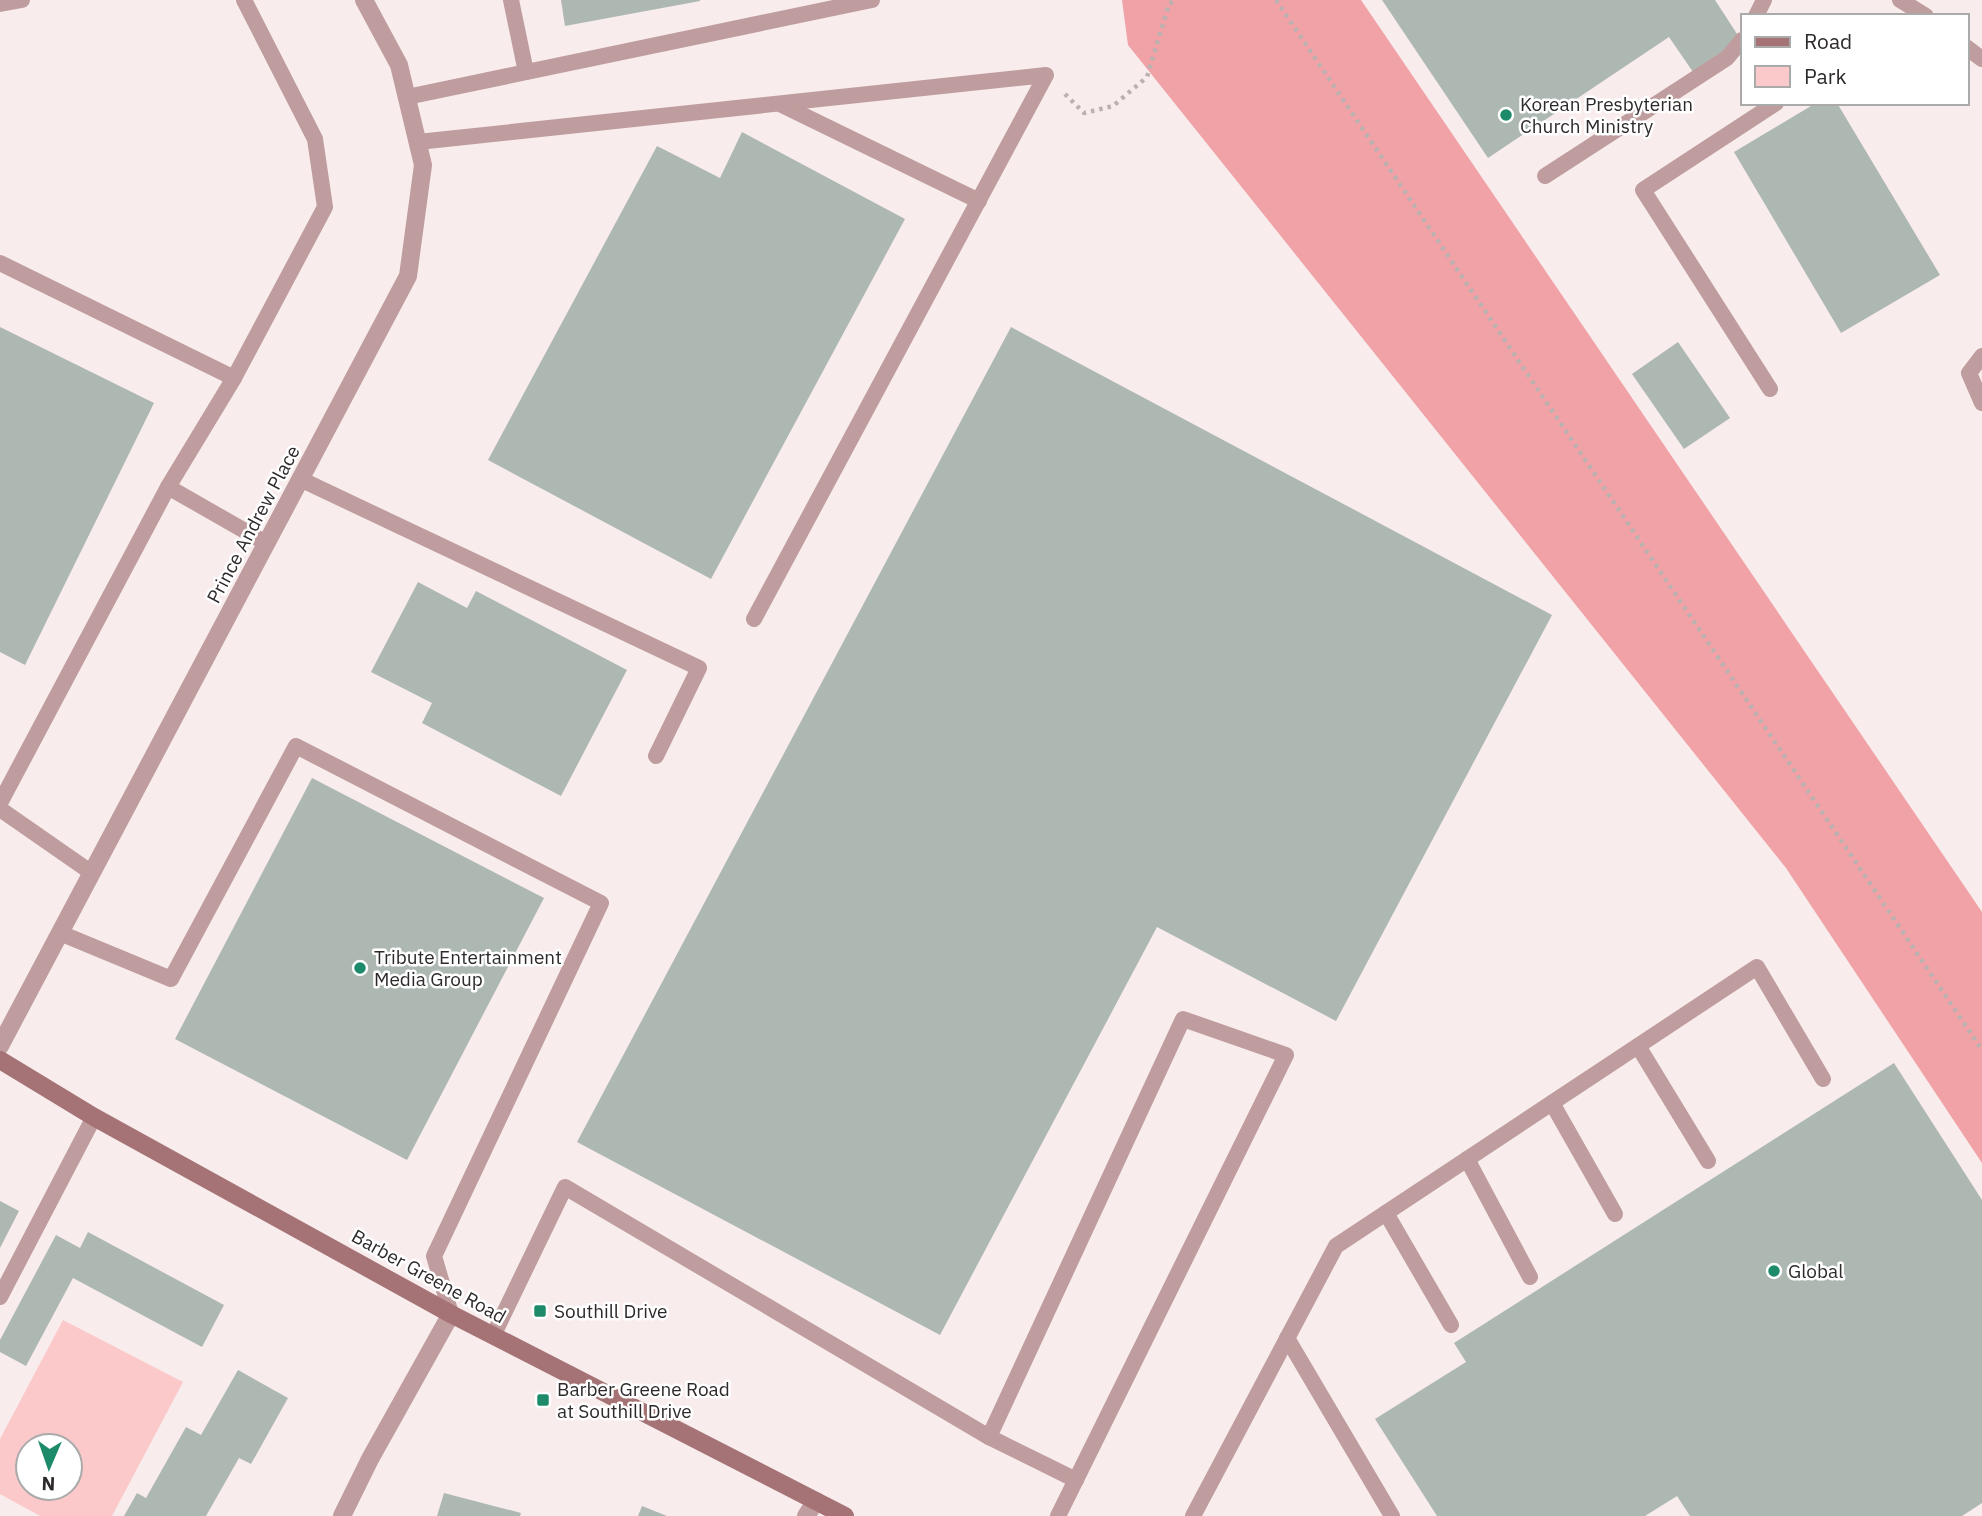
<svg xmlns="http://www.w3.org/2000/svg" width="1982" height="1516" font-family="'IBM Plex Sans',sans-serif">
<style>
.green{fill:#fcc9ca;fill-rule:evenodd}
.forest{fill:#f0a2a6}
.building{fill:#aeb8b3}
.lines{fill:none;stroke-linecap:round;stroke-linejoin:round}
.path{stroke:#bab1b1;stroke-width:4.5;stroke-dasharray:3.5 5;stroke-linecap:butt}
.lane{stroke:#bf9c9d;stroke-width:16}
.street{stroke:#bf9c9d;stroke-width:18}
.secondary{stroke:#a57375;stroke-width:18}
.poi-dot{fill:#1d8b6a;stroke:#fff;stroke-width:2.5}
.labels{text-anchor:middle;stroke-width:5;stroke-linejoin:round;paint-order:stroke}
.poi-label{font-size:19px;fill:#2e2a2a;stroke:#fff;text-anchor:start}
.street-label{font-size:19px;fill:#2e2a2a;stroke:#fff}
</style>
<rect width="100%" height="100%" fill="#f8eced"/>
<path class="green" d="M63,1320L183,1382L112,1516H40L0,1494V1439ZM28,1446H70V1488H28Z"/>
<polygon class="forest" points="1122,0 1361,0 1982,912 1982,1163 1786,868 1128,45"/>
<g class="building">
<polygon points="561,0 700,0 700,1 565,26"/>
<polygon points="1382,0 1715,0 1741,40 1693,72 1669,37 1488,158"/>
<polygon points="1816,103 1837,103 1940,275 1841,333 1734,152"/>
<polygon points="742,132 905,219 711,579 488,460 657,146 720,178"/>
<polygon points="0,327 154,403 25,665 0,652"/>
<polygon points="1011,327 1552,615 1336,1021 1157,927 940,1335 577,1142"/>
<polygon points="1678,342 1730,418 1684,449 1632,374"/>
<polygon points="418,582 467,608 476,591 627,670 561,796 422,723 432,703 371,672"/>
<polygon points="312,778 544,898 407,1160 175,1039"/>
<polygon points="1894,1063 1982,1200 1982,1503 1962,1516 1690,1516 1677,1496 1645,1516 1437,1516 1375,1419 1466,1362 1454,1343"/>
<polygon points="0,1201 19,1211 0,1248"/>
<polygon points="88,1232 224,1305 202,1347 73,1278 26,1366 0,1352 0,1340 56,1235 80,1248"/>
<polygon points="238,1370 288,1398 251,1464 239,1458 206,1516 124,1516 137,1493 146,1498 186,1427 201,1435"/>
<polygon points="444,1493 521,1513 520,1516 437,1516"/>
<polygon points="642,1506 667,1516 638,1516"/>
</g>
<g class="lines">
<g class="path">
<polyline points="1276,0 1982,1050"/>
<polyline points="1065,94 1084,113 1113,106 1147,77 1169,4 1176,0"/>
</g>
<g class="lane">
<polyline points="511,0 526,72"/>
<polyline points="1900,0 1926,16"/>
<polyline points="0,4 22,0"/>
<polyline points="1756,16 1764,0"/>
<polyline points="1966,47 1982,59"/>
<polyline points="407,97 872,0"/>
<polyline points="780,104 979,201"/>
<polyline points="418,142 1046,75 754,619"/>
<polyline points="1545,176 1727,58 1742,40"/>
<polyline points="0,263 234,378"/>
<polyline points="1982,356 1969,373 1982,403"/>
<polyline points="1770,389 1643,190 1776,103"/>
<polyline points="300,479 699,668 656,756"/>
<polyline points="168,487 266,543"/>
<polyline points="0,803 168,487 234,378 325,207 315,139 244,0"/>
<polyline points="0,809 92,873"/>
<polyline points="60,933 171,979 296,746 601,903 434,1256 451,1314"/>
<polyline points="1638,1046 1708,1161"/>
<polyline points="1552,1103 1615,1214"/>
<polyline points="1467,1159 1530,1277"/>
<polyline points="1386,1213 1451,1325"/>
<polyline points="0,1297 94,1117"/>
<polyline points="493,1336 565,1187 989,1437 1076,1480"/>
<polyline points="1287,1338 1392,1516"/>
<polyline points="989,1437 1183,1019 1286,1055 1058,1516"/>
<polyline points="1193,1516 1336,1246 1757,967 1823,1079"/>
</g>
<g class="street">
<polyline points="0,1046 408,276 423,165 399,65 364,0"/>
<polyline points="342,1516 370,1459 451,1314"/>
<polyline points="806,1516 816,1501"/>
</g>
<polyline class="secondary" points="0,1060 94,1117 451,1314 845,1516"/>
</g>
<g class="poi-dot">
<circle cx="1506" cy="115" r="7"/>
<circle cx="360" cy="968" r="7"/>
<circle cx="1774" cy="1271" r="7"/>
<rect x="533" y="1304" width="14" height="14" rx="3.5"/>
<rect x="536" y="1393" width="14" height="14" rx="3.5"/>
</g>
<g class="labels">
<g class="poi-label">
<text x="1520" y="111">Korean Presbyterian<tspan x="1520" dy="22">Church Ministry</tspan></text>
<text x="374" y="964">Tribute Entertainment<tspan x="374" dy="22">Media Group</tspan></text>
<text x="1788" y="1278">Global</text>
<text x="554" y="1318">Southill Drive</text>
<text x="557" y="1396">Barber Greene Road<tspan x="557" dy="22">at Southill Drive</tspan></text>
</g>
<g class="street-label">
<text transform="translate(253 524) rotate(-62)" y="7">Prince Andrew Place</text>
<text transform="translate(429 1276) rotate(29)" y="7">Barber Greene Road</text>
</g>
</g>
<rect x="1741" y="14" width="228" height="91" fill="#ffffff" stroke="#abaaaa" stroke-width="2"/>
<rect x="1755" y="37" width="35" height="10" fill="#a57375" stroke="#abaaaa" stroke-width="2"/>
<text x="1804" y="49" font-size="21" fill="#2e2a2a">Road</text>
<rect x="1755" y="66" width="35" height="21" fill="#fcc9ca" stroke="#abaaaa" stroke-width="2"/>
<text x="1804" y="84" font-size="21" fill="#2e2a2a">Park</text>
<g transform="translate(49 1467) rotate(182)"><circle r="33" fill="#ffffff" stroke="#abaaaa" stroke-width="2"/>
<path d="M0-5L12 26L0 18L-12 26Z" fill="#1d8b6a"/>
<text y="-10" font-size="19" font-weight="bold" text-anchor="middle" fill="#2e2a2a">N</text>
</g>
</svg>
